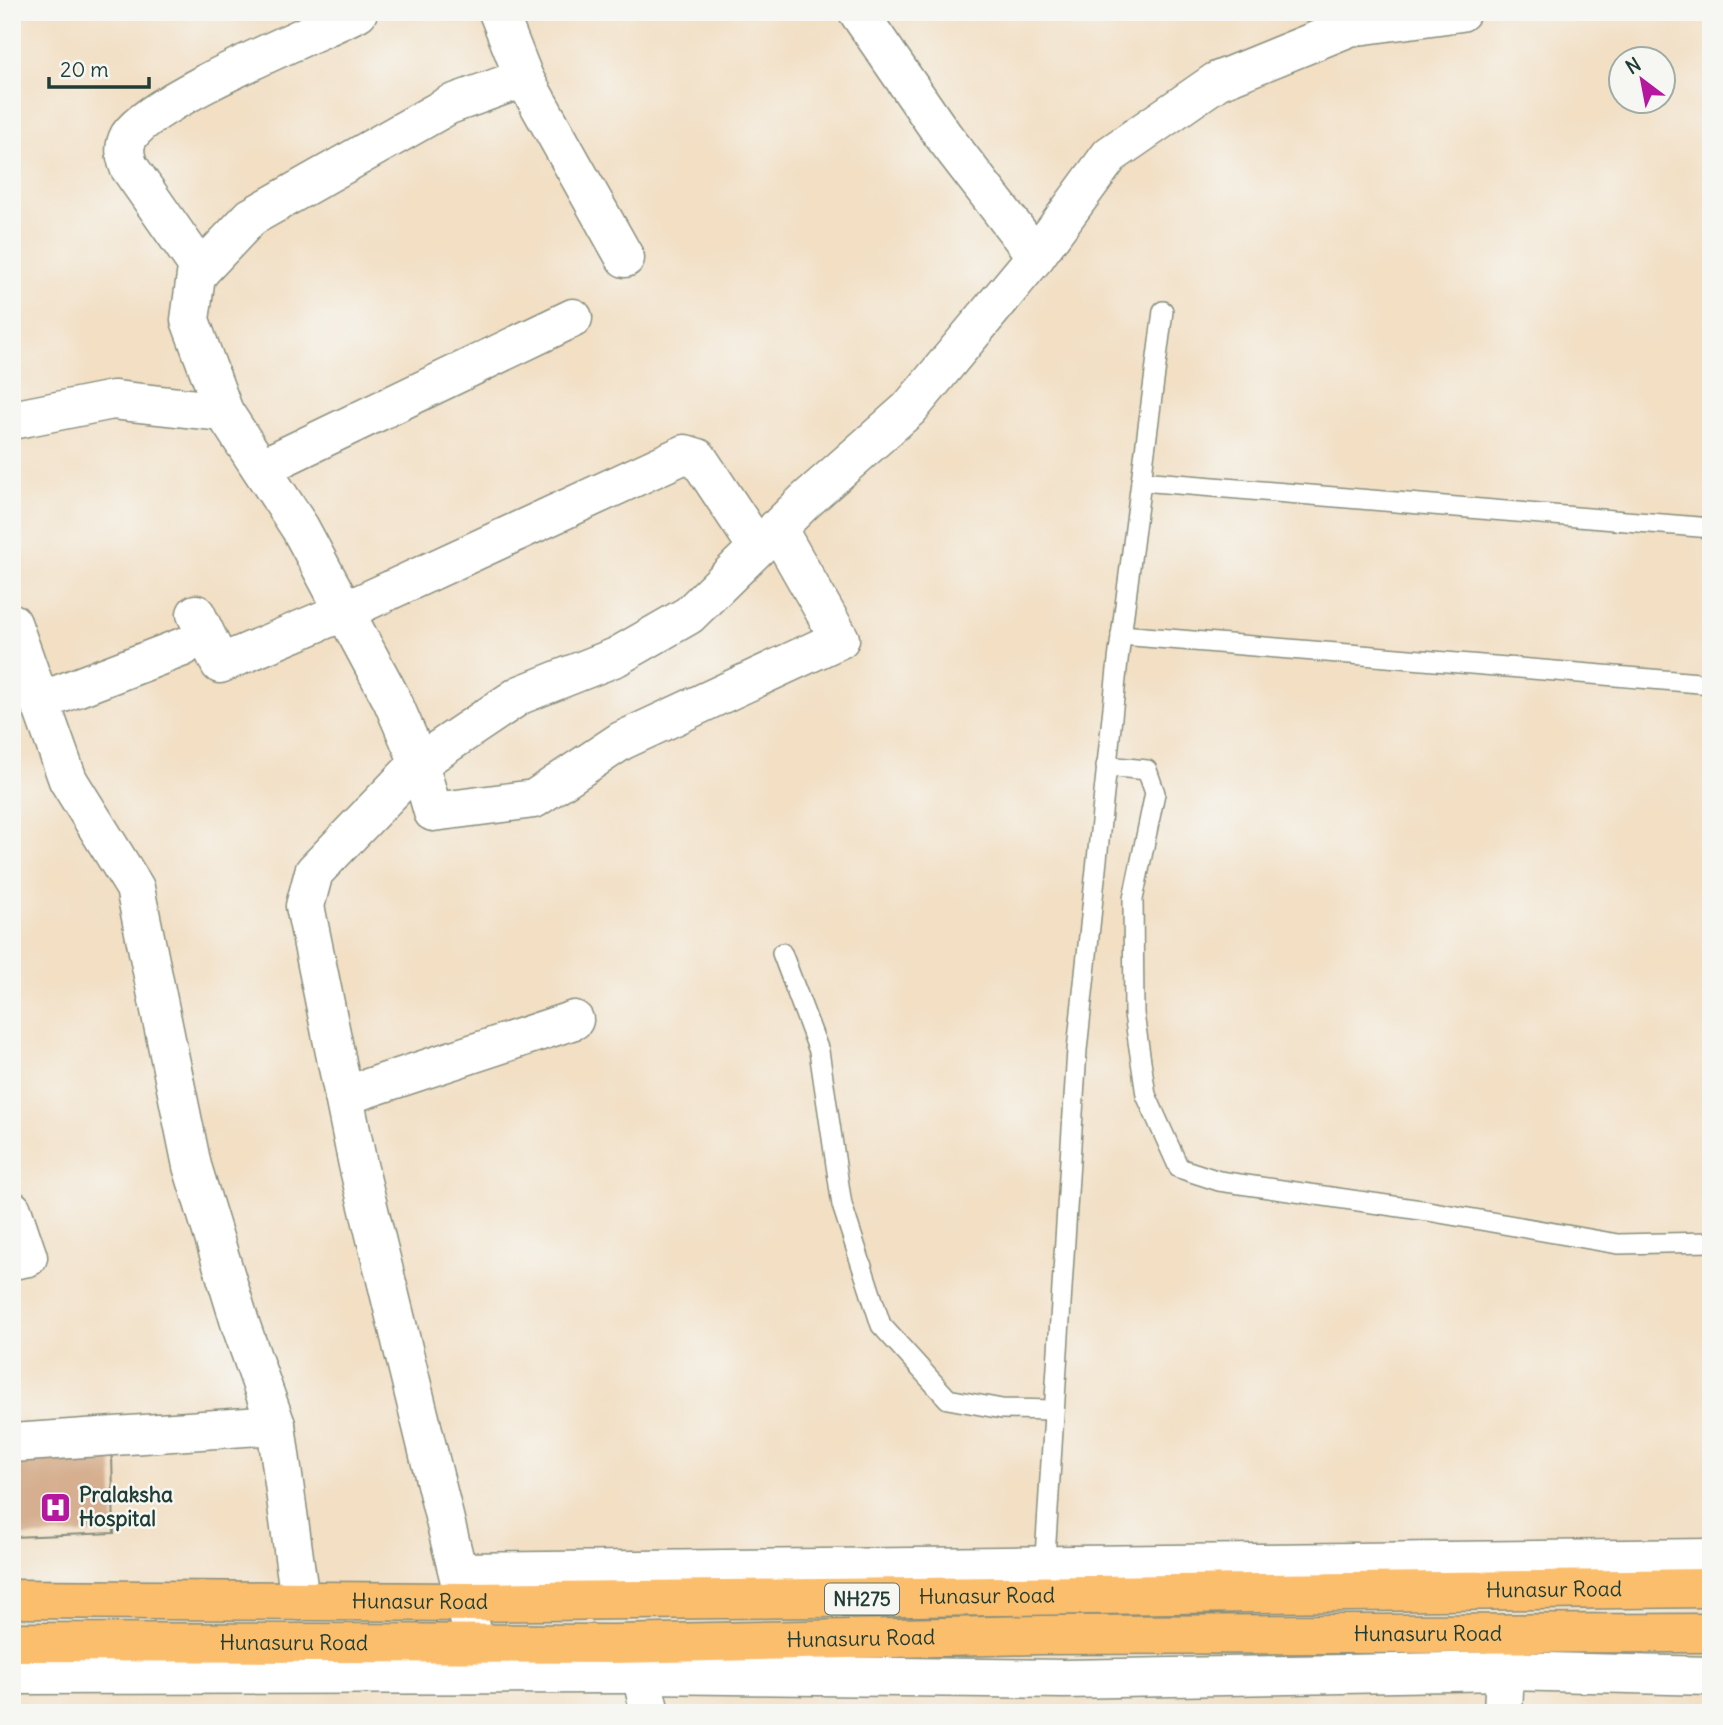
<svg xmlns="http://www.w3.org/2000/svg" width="1723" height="1725" font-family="Delius,sans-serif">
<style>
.building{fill:#d5af8f}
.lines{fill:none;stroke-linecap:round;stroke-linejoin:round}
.lane-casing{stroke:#888e7c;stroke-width:22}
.street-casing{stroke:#888e7c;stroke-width:41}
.highway-casing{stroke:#888e7c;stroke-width:41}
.lane{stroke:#fff;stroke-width:19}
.street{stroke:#fff;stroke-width:38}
.highway{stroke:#fabe6d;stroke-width:38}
.labels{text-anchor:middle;stroke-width:5;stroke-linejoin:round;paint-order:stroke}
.shield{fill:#f6f6f2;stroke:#60746d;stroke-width:2}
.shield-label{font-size:19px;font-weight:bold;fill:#1f3d34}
.poi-label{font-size:21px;font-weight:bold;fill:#1f3d34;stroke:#f6f6f2;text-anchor:start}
.street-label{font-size:21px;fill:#1f3d34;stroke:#f6f6f2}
</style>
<rect width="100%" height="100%" fill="#f6f6f2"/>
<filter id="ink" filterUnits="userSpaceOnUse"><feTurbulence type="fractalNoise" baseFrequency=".0143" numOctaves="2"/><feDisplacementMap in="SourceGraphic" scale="14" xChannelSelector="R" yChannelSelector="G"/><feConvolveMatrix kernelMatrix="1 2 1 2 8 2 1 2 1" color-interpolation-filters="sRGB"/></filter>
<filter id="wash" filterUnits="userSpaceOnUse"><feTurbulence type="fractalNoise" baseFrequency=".00686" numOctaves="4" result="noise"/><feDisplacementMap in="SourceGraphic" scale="28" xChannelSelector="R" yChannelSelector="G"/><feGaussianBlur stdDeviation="1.57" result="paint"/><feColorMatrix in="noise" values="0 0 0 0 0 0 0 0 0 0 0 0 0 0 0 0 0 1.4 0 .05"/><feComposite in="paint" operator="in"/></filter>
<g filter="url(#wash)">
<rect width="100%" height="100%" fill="#f2dfc4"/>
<g id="blocks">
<polygon class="building" points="112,1455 114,1533 12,1537 12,1458"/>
</g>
</g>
<g filter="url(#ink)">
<use href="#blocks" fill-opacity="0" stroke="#888e7c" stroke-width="2"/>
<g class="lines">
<defs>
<g id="lane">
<polyline points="1141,481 1711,528"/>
<polyline points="1121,635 1711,684"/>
<polyline points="1106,766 1147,770 1155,793 1133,899 1134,1014 1146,1095 1179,1168 1219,1181 1428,1211 1618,1244 1711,1242"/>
<polyline points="782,953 819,1051 842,1205 881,1325 948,1399 1002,1409 1054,1410"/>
<polyline points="1044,1573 1077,1050 1118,660 1163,311"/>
</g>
<g id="street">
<polyline points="858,12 942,134 1036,256"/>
<polyline points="524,78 625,258"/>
<path d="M201,270L129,167C125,156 123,147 129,136C153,99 311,35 358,12"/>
<polyline points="224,412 190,320 196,275 201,270 251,217 449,105 524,78 498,12"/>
<polyline points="12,420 113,400 224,412 300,528 392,700 419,763 314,872 305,906 358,1165 475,1643"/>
<polyline points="261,468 573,318"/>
<polyline points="777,528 840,639 621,741 534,799 433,812 419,763 520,695 616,657 689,615 804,502 909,409 1036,256 1110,155 1217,81 1350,27 1461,12"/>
<polyline points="196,614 220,664 345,611 685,454 698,458 757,547"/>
<polyline points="12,623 68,780 135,888 192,1166 241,1326 276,1425 300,1601"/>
<polyline points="39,702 183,647"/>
<polyline points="344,1096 574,1020"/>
<polyline points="12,1210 28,1257 12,1260"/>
<polyline points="12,1443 276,1425"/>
<polyline points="459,1572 1711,1558"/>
<polyline points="641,1674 650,1713"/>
<polyline points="12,1675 641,1674 1064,1679 1505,1671 1711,1676"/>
<polyline points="1503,1713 1506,1645"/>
</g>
<g id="highway">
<path id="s1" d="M12,1599L466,1602L1711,1588"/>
<path id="s2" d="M12,1642L614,1644L1041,1635L1711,1633"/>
</g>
</defs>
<use href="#lane" class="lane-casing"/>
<use href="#street" class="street-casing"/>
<use href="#highway" class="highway-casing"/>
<use href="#lane" class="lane"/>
<use href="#street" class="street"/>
<use href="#highway" class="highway"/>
</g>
</g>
<defs>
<symbol id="hospital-square" viewBox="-11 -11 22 22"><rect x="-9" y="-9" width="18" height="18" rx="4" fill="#b5179e" stroke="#f6f6f2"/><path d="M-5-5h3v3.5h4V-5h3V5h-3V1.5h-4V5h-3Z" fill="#fff"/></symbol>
</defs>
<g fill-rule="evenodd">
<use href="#hospital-square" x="38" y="1490" width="35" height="35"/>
</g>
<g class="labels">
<rect class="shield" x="825" y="1583.5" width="74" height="31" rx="5"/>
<g class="shield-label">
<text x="862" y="1606">NH275</text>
</g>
<g class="poi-label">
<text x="79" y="1502">Pralaksha<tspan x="79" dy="24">Hospital</tspan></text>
</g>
<g class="street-label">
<text dy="7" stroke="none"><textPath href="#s1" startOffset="1542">Hunasur Road</textPath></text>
<text dy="7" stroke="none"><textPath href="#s1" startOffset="975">Hunasur Road</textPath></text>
<text dy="7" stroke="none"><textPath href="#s1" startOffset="408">Hunasur Road</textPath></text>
<text dy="7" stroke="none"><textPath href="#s2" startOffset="1416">Hunasuru Road</textPath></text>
<text dy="7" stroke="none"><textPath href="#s2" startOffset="849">Hunasuru Road</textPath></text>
<text dy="7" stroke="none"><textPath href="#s2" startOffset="282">Hunasuru Road</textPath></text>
</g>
</g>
<rect width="1723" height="1725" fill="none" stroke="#f6f6f2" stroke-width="42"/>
<g transform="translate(1642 80) rotate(328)"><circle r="33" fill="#f6f6f2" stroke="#a0aca6" stroke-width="2"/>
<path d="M0-5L12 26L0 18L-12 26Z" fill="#b5179e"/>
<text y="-10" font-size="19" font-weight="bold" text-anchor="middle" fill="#1f3d34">N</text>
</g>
<path d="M49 77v10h100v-10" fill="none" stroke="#1f3d34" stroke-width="3.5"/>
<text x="60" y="77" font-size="21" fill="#1f3d34" stroke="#f6f6f2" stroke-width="5" paint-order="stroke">20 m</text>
</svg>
